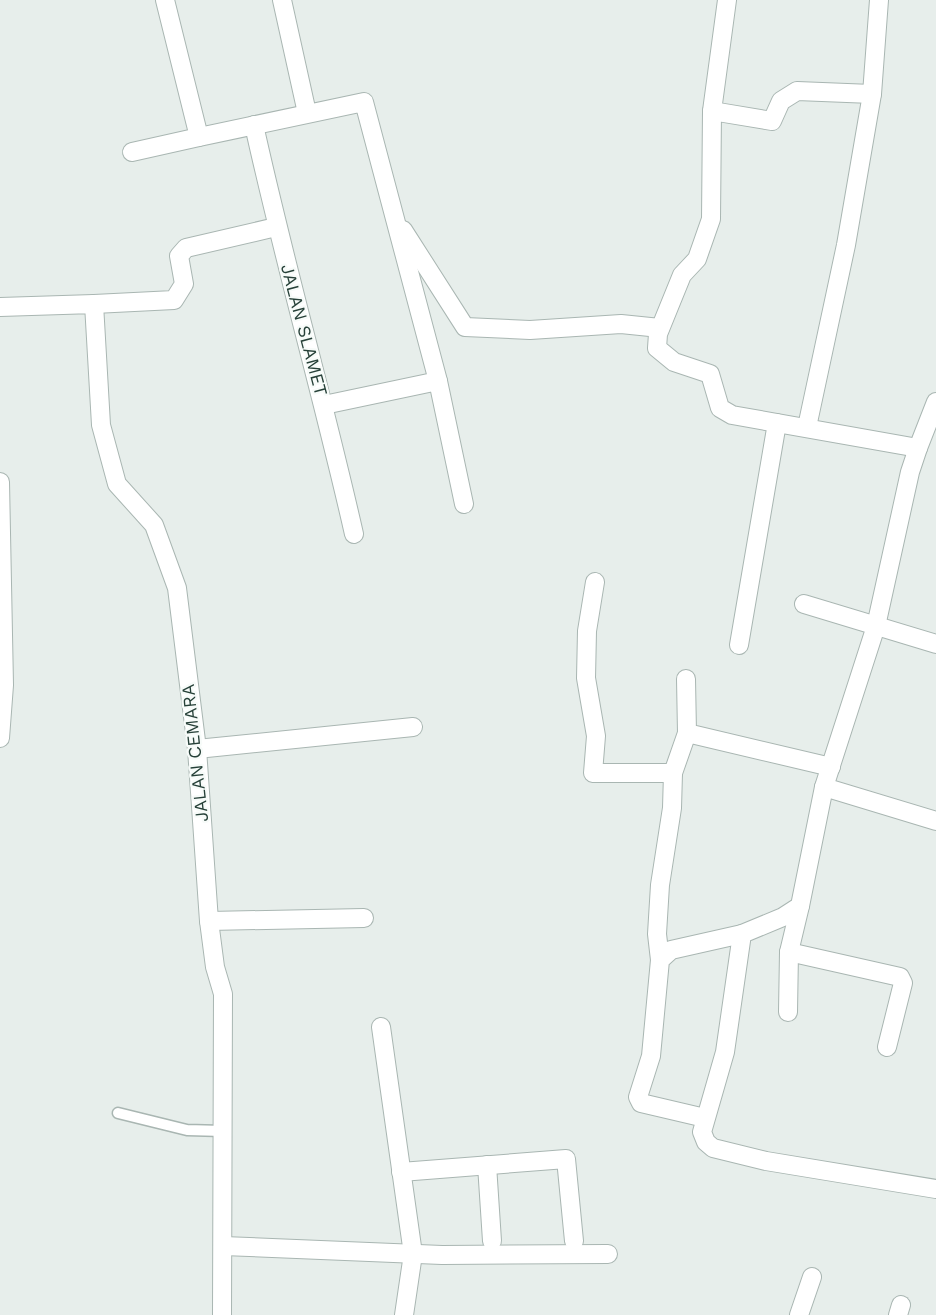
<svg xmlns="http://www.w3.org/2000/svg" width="936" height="1315" font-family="'Work Sans',sans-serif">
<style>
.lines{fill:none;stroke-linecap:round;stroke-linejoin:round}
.lane-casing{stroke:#a9b6b2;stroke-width:13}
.street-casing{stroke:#a9b6b2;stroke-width:20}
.lane{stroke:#fff;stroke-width:10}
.street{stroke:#fff;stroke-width:18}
.labels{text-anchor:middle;stroke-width:4.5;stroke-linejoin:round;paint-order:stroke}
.street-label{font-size:18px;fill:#264038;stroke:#f7fbf9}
</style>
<rect width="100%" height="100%" fill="#e7eeeb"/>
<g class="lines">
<defs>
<polyline id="lane" points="118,1113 187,1130 223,1131"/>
<g id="street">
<polyline points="165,0 199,137 364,102 438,381 464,504"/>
<polyline points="282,0 307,113"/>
<polyline points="727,0 712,111 711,219 697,259 682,275 658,334 657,348 674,362 710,374 720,408 732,415 918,448 910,472 876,626 824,787 800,906 783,917 742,934 725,1052 702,1132 706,1142 713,1148 766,1161 936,1189"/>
<polyline points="712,111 772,121 781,101 797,91 872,94"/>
<path d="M254,125C284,262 323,397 354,534"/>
<polyline points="132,152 199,137"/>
<polyline points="403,230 465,327 530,330 621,324 660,328"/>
<polyline points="94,304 174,300 184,284 179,256 186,248 276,227"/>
<polyline points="0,307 94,304 101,425 117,484 154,525 177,588 197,749 209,921 215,967 223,994 222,1315"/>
<polyline points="324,405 438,381"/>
<polyline points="807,427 846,245 872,94 879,0"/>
<polyline points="918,448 936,402"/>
<polyline points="0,482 4,685 0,738"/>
<polyline points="595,582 587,631 586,678 596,736 593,773 673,773"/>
<polyline points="804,604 936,644"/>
<polyline points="739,645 777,423"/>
<polyline points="686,679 687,733 831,767"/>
<polyline points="197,749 413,727"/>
<polyline points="824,787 936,821"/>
<polyline points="209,921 364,918"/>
<polyline points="789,952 900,977 903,983 887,1047"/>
<polyline points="660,960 657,934 660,885 672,808 673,773 687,733"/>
<polyline points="788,1012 789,952 800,906"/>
<polyline points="381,1027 413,1254 404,1315"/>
<polyline points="705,1118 641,1103 638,1097 651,1056 660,960 671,950 742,934"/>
<polyline points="487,1165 492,1241"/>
<polyline points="401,1172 566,1159 574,1241"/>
<polyline points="223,1246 442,1255 608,1254"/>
<polyline points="799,1315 812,1277"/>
<polyline points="898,1315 901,1305"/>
</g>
</defs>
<use href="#lane" class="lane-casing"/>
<use href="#street" class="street-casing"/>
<use href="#lane" class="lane"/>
<use href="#street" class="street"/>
</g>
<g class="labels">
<g class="street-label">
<text transform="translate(304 330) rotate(75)" y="6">JALAN SLAMET</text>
<text transform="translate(195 753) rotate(-96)" y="6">JALAN CEMARA</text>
</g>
</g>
</svg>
